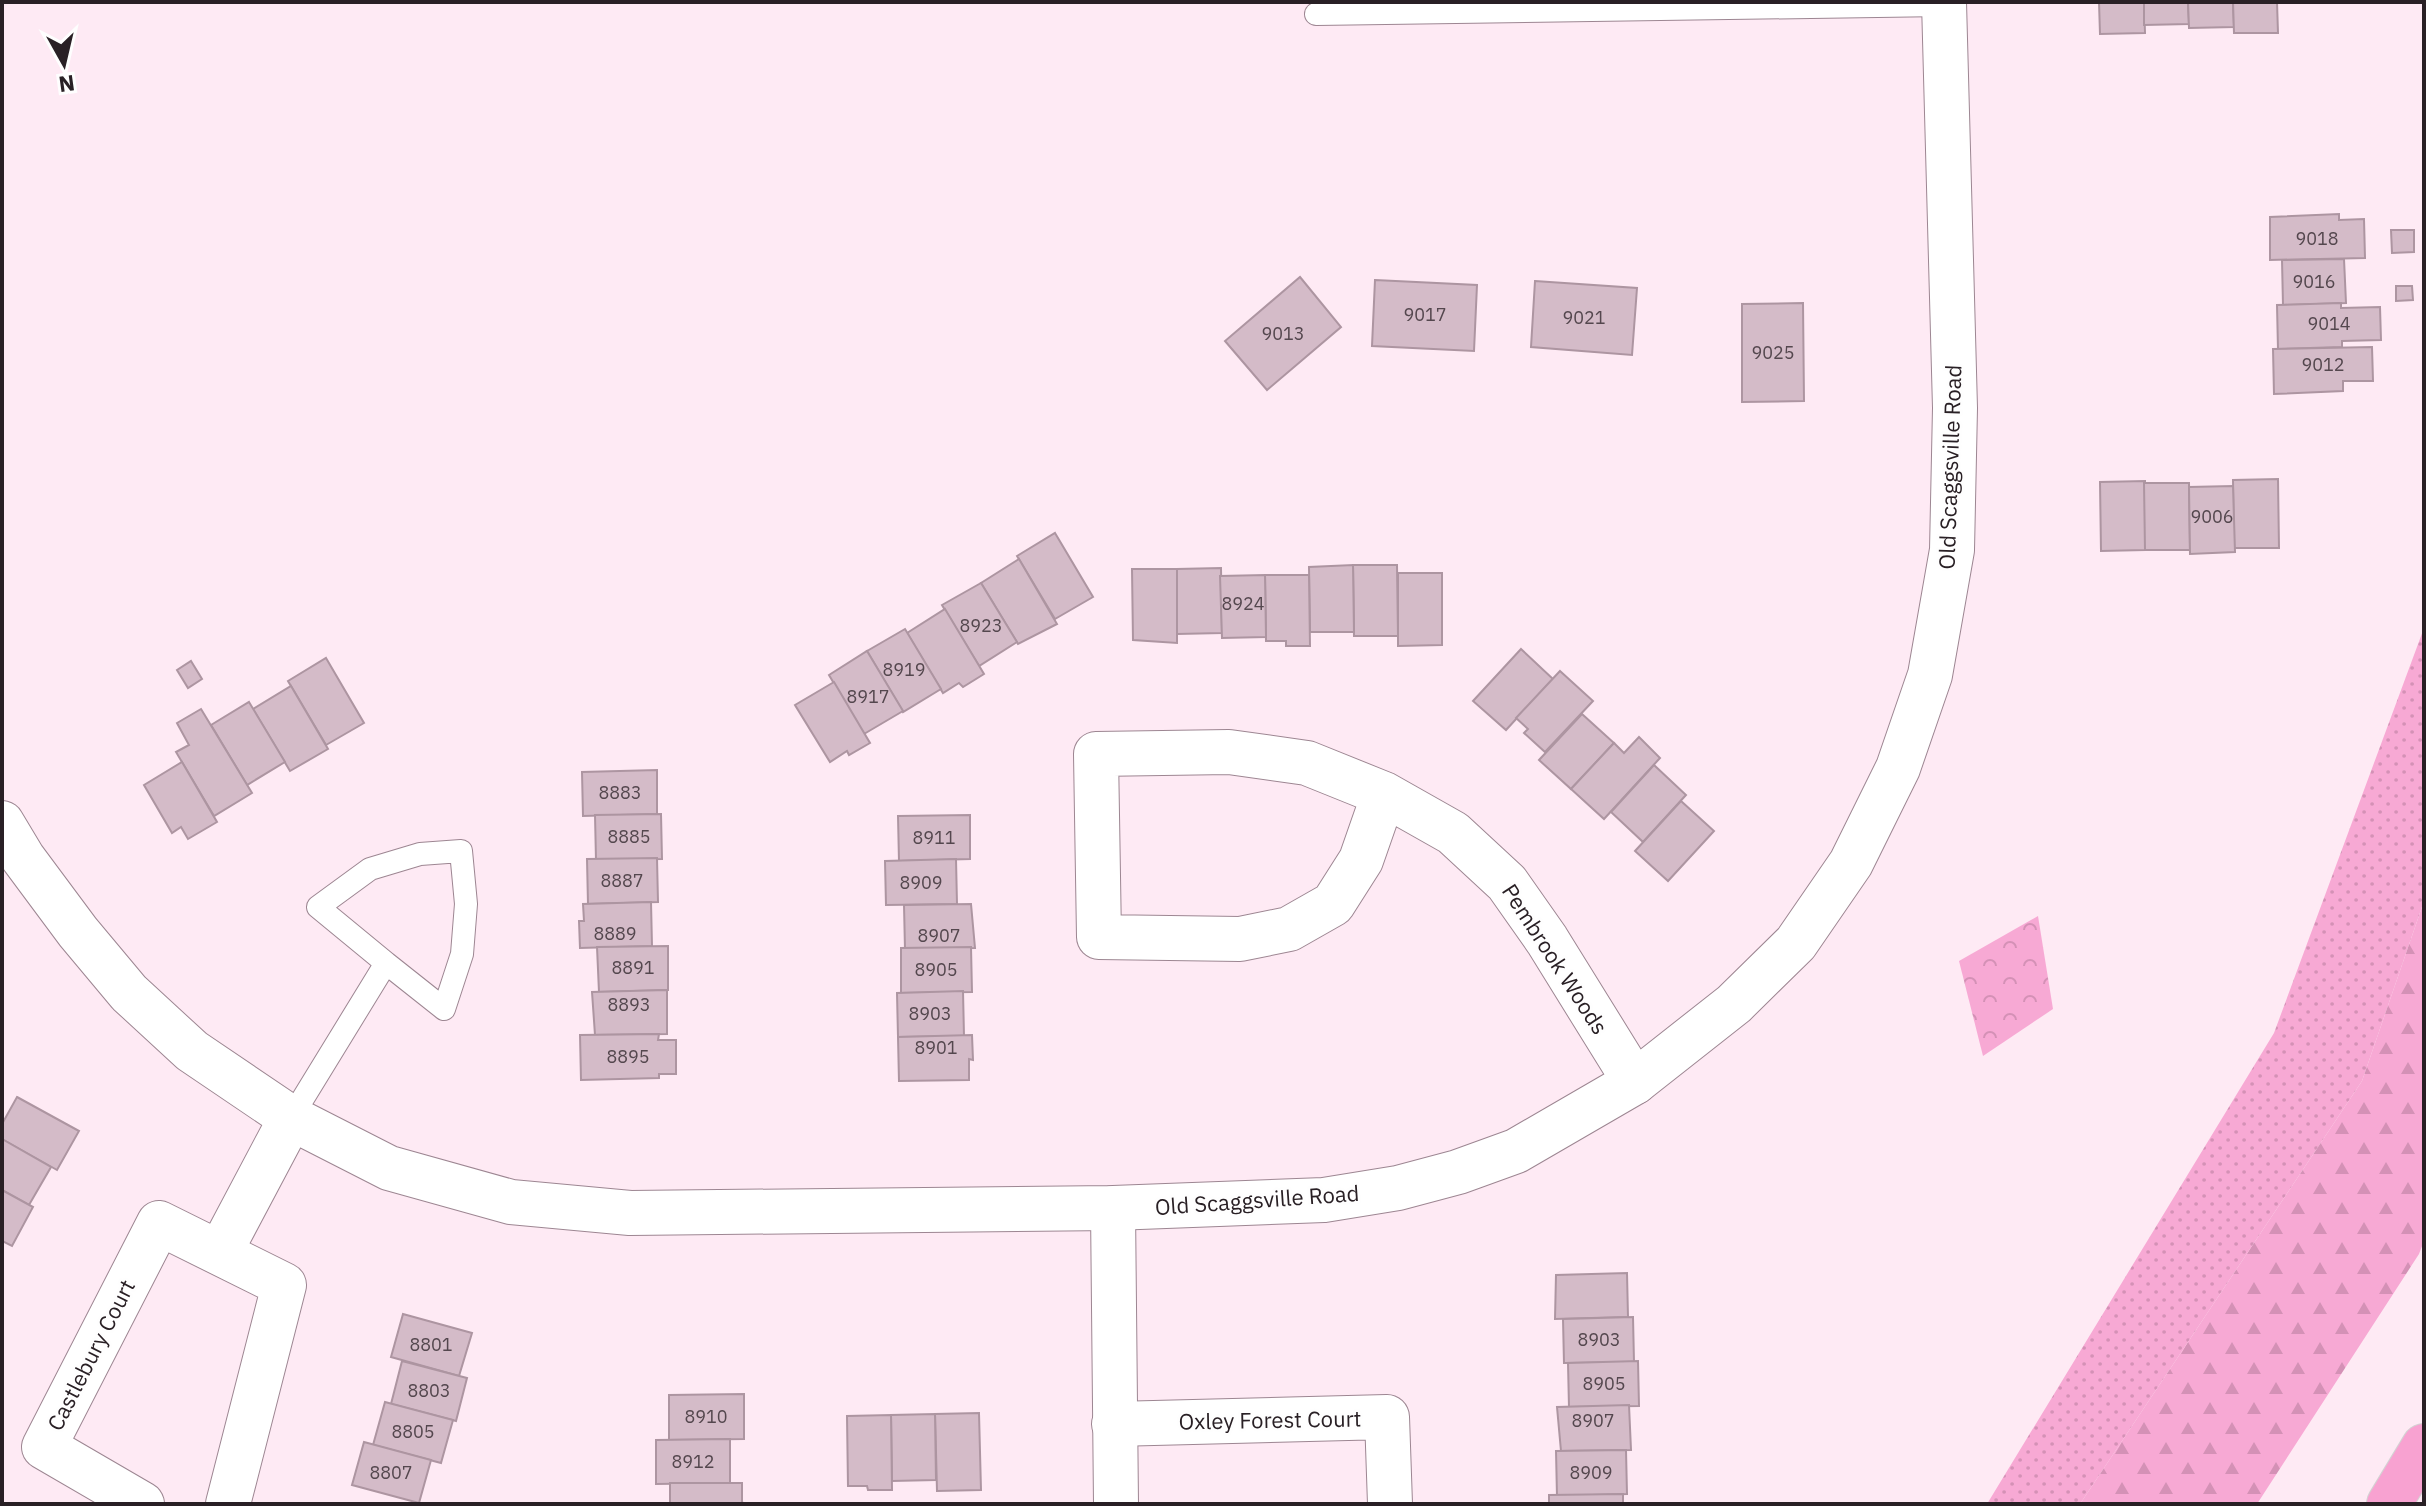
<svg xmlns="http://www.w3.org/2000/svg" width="2426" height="1506" font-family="'IBM Plex Sans',sans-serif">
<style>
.grass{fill:url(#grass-dots)}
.forest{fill:url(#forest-firs)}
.park{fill:url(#park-crowns)}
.building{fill:#d4bbc8;stroke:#ad95a1;stroke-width:2}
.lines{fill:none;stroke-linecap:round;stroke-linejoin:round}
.service-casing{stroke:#9d8692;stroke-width:24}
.minor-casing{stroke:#9d8692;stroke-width:46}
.motorway-casing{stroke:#d4d2d3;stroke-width:46}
.service{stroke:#fff;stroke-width:22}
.minor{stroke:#fff;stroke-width:44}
.motorway{stroke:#f8a2d1;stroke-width:44}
.labels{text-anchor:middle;stroke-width:6;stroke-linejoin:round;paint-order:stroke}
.number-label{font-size:18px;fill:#54474e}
.street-label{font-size:22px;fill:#292025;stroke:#fefefe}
</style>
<defs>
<pattern id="grass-dots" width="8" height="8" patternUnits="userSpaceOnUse" patternTransform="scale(2)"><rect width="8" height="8" fill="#f7a9d4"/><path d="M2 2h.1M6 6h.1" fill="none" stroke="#d491b6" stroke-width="1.8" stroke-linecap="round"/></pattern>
<pattern id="forest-firs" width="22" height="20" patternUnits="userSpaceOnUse" patternTransform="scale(2)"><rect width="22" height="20" fill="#f7a9d4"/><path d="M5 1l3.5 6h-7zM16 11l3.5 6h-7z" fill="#d491b6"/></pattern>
<pattern id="park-crowns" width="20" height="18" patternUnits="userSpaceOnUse" patternTransform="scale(2)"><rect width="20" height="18" fill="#f7a9d4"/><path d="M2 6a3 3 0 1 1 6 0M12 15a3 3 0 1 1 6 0" fill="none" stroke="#d491b6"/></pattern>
</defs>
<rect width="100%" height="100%" fill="#feeaf4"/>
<polygon class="grass" points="2424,628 2424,901 2362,1081 2080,1504 1987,1504 2274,1033"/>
<polygon class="forest" points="2424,901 2424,1241 2419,1254 2257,1504 2080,1504 2362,1081"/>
<polygon class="park" points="2038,916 2053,1009 1983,1056 1959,961"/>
<g class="building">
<polygon points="2099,2 2144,2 2145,33 2100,34"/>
<polygon points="2144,2 2188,2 2189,24 2144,25"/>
<polygon points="2188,2 2233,2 2234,27 2189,28"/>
<polygon points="2233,2 2277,2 2278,33 2234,33"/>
<polygon points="2339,214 2339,220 2364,219 2365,258 2270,260 2270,217"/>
<polygon points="2391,230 2414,230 2414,252 2392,253"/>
<polygon points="2344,259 2346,303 2283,305 2282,260"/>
<polygon points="1300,277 1341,327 1267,390 1225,341"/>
<polygon points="1375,280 1477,285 1474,351 1372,346"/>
<polygon points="1535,281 1637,288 1632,355 1531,347"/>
<polygon points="2396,286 2412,286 2413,300 2396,301"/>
<polygon points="1803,303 1804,401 1742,402 1742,304"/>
<polygon points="2341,303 2341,308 2380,307 2381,340 2342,341 2342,347 2278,349 2277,305"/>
<polygon points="2372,347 2373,381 2343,381 2343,391 2274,394 2273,349"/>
<polygon points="2278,479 2279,548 2234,548 2233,480"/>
<polygon points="2145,481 2145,550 2101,551 2100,482"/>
<polygon points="2144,483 2189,483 2190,550 2145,550"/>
<polygon points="2233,486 2235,552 2190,554 2189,487"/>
<polygon points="1055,533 1093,597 1055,619 1017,556"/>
<polygon points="1019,559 1057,624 1018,644 981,583"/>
<polygon points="1353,565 1397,565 1398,636 1354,636"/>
<polygon points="1353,565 1354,632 1310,632 1309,567"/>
<polygon points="1221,568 1222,633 1177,634 1177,569"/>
<polygon points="1132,569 1177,569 1177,643 1133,640"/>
<polygon points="1398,573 1442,573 1442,645 1398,646"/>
<polygon points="1265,575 1309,575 1310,646 1286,646 1286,641 1266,641"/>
<polygon points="1265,575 1266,637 1222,638 1220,576"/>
<polygon points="981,583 1017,642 979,666 942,605"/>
<polygon points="945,609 984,674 963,687 959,683 943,693 907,633"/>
<polygon points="905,629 941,689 903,712 867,651"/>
<polygon points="1521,649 1553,679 1506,730 1473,701"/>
<polygon points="867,651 903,711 864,734 829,675"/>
<polygon points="326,658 364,723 326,745 288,681"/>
<polygon points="191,661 202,679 188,688 177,670"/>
<polygon points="1560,671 1593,701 1545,752 1524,733 1528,729 1516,718"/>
<polygon points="834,682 870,743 849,755 847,751 830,762 795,705"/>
<polygon points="291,686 328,749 290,771 253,709"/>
<polygon points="249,702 285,762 247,785 211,725"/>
<polygon points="201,709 252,793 214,816 176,752 189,745 177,723"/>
<polygon points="1582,714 1614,743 1571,789 1539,760"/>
<polygon points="1639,737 1660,758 1604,819 1571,789 1614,743 1624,753"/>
<polygon points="182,762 217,822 188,839 181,827 172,833 144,785"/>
<polygon points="1654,765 1686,795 1643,842 1611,812"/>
<polygon points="657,770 657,814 583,816 582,772"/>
<polygon points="1681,801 1714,831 1668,881 1635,851"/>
<polygon points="661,814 662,859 596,860 595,815"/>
<polygon points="970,815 970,859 899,861 898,816"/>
<polygon points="657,858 658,902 588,904 587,859"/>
<polygon points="956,859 957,904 886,905 885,861"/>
<polygon points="651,902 652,946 580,948 579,921 584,921 583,904"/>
<polygon points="971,904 975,948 905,949 904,905"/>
<polygon points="668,946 668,990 599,992 597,947"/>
<polygon points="971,947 972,992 901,993 901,948"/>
<polygon points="667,990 667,1034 595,1035 592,992"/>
<polygon points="963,991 964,1036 898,1037 897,993"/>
<polygon points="659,1034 658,1040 676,1040 676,1074 659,1074 659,1078 581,1080 580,1035"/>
<polygon points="972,1035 973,1060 969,1059 969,1080 899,1081 898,1037"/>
<polygon points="17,1097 79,1131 57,1170 2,1139 2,1124"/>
<polygon points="2,1139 51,1167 29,1205 2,1190"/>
<polygon points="2,1190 33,1207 12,1246 2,1241"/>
<polygon points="1627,1273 1628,1317 1555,1319 1556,1275"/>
<polygon points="403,1314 472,1333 459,1376 391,1357"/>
<polygon points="1633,1317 1634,1362 1564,1363 1563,1319"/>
<polygon points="402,1361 467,1378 456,1421 391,1404"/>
<polygon points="1638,1361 1639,1406 1569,1407 1568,1363"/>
<polygon points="744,1394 744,1439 669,1440 669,1395"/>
<polygon points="385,1402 453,1420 441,1463 373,1445"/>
<polygon points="1629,1405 1631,1450 1561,1451 1557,1407"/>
<polygon points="979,1413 981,1490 937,1491 935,1414"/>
<polygon points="935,1414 936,1480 892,1481 891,1415"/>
<polygon points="891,1415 892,1490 868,1490 867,1486 848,1486 847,1416"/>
<polygon points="730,1439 730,1483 656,1484 656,1440"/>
<polygon points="364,1442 431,1460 419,1503 352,1485"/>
<polygon points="1626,1450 1627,1494 1557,1496 1556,1451"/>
<polygon points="670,1483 742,1483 742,1502 745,1504 670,1504"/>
<polygon points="1623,1494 1623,1504 1549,1504 1549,1495"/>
</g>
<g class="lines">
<defs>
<g id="service">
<polyline points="1316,14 1944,5"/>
<polyline points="291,1118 386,963 318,907 370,869 420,854 461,851 466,904 462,954 444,1009 386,963"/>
</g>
<g id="minor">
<polyline points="1384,794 1361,860 1333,904 1289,929 1240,939 1099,937 1096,754 1229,752 1307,763 1384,794 1453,833 1507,883 1547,940 1635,1082"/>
<polyline points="2,823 23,858 78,932 129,993 192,1051 291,1118 389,1168 511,1202 630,1213 1113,1208 1324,1200 1398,1188 1458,1172 1516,1151 1635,1082 1734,1004 1796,943 1851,863 1898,768 1930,675 1952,550 1955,408 1944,2"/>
<polyline points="1113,1208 1116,1504"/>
<polyline points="220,1252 291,1118"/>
<polyline points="1114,1424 1387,1417 1390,1504"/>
<polyline points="142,1504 44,1447 159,1223 284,1285 228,1504"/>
</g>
<polyline id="motorway" points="2389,1504 2424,1446"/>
</defs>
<use href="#service" class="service-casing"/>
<use href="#minor" class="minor-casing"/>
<use href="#motorway" class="motorway-casing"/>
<use href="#service" class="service"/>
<use href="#minor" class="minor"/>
<use href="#motorway" class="motorway"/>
</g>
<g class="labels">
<g class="number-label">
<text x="2317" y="245">9018</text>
<text x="2314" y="288">9016</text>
<text x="1425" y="321">9017</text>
<text x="1584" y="324">9021</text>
<text x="2329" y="330">9014</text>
<text x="1283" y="340">9013</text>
<text x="1773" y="359">9025</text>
<text x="2323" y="371">9012</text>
<text x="2212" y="523">9006</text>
<text x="1243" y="610">8924</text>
<text x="981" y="632">8923</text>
<text x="904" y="676">8919</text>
<text x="868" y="703">8917</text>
<text x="620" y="799">8883</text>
<text x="629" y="843">8885</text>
<text x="934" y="844">8911</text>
<text x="622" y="887">8887</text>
<text x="921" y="889">8909</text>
<text x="615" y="940">8889</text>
<text x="939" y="942">8907</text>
<text x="633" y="974">8891</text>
<text x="936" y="976">8905</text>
<text x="629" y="1011">8893</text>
<text x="930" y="1020">8903</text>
<text x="936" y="1054">8901</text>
<text x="628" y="1063">8895</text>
<text x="1599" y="1346">8903</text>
<text x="431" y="1351">8801</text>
<text x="1604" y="1390">8905</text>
<text x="429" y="1397">8803</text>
<text x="706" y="1423">8910</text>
<text x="1593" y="1427">8907</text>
<text x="413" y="1438">8805</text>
<text x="693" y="1468">8912</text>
<text x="391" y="1479">8807</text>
<text x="1591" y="1479">8909</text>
</g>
<g class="street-label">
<text transform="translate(1950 467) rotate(-88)" y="8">Old Scaggsville Road</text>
<text transform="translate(1555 959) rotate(57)" y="8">Pembrook Woods</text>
<text transform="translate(1257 1200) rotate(-4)" y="8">Old Scaggsville Road</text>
<text transform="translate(91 1355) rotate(-63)" y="8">Castlebury Court</text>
<text transform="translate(1270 1420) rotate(-1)" y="8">Oxley Forest Court</text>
</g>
</g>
<rect width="2426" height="1506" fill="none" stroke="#292025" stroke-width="8"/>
<g transform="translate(64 64) rotate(172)" stroke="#fefefe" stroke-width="6" paint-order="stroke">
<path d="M0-6L14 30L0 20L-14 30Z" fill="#292025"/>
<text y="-12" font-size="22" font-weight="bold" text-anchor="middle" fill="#292025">N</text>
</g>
</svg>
